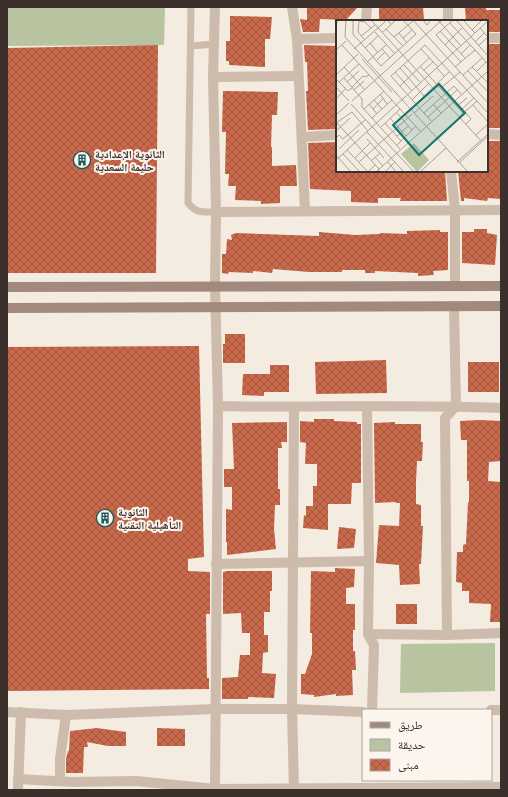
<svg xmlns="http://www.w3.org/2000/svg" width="508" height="797" font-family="Quicksand,'Noto Naskh Arabic',sans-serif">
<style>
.green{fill:#b8c4a0}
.building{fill:url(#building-cross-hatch)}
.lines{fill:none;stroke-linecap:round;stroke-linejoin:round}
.lane{stroke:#cdbbac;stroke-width:7}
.street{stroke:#cdbbac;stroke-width:10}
.secondary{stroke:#a18a7d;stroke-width:10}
.labels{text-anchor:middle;stroke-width:4;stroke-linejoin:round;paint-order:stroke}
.poi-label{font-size:11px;font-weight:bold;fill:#3b302b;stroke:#fbf5ee;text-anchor:start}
.inset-road{fill:none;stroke:#aaa098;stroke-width:1}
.view{fill:#0f766e;fill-opacity:0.15;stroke:#0f766e;stroke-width:2}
.inset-edge{fill:none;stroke:#3b302b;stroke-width:2}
</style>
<defs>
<pattern id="building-cross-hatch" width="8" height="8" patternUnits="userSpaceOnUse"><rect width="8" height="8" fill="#c8694b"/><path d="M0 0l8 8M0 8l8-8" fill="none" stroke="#a4573f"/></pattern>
</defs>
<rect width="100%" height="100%" fill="#f4ebe1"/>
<g class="green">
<polygon points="7,7 165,7 164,45 7,46"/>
<polygon points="495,643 495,691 400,693 401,644"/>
</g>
<g class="building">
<polygon points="307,7 358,7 346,20 320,19 319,32 303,32 300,19 307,20"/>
<polygon points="379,7 423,7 424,21 379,21"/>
<polygon points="486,7 486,10 501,10 501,32 488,32 488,21 466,21 465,8"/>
<polygon points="230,16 272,17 270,39 265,39 265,67 229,65 229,61 226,61 226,41 230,41"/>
<polygon points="487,44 501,44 500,128 487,128"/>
<polygon points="158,45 156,273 7,273 7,48"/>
<polygon points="304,45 337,46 337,129 308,130 306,91 308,91 307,62 305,62"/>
<polygon points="223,91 278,92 277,115 272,115 271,147 272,147 272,166 296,165 297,186 280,186 280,203 261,204 261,201 235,200 236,186 228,186 229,174 225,174 226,132 222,132"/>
<polygon points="487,141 500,141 501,143 501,199 488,198 487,201 464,198 464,201 461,201 458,171 487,171"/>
<polygon points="337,142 337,171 445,171 447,201 400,201 401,198 378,198 378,203 351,202 351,191 310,189 308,143"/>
<polygon points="474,229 487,229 487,233 497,235 495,265 462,263 462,232 474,232"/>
<polygon points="440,230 440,232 448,232 448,270 433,271 434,275 418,276 418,273 375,271 375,273 365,273 365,270 342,270 342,272 309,272 273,269 272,273 253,271 253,273 229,272 228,274 222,273 222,254 226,254 227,239 232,240 231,235 236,233 319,236 319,232 355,235 380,234 380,233 407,234 407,231"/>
<polygon points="225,334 245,334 245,363 223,363 223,344 225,344"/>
<polygon points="199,346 204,557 188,559 188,571 210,572 210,614 206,614 207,678 209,678 209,689 7,691 7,347"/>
<polygon points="386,360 387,393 316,394 315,362"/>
<rect x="468" y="362" width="31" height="30"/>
<polygon points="270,365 289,365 289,392 264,392 264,396 242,395 243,374 270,374"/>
<polygon points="314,419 334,419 334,421 357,422 357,424 361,424 361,483 352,483 351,504 328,504 328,530 303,528 304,515 306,516 306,506 313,506 313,486 317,486 317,464 305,464 306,443 300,442 300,421 314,422"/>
<polygon points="480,420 501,421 501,461 489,462 488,481 501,482 501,622 490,622 491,604 469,603 469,591 462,591 462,583 456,582 457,552 463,552 463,545 466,544 468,502 469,502 469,481 467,481 467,440 461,440 460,421"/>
<polygon points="287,422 287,442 281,442 282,448 278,448 278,489 280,489 280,505 275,505 274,529 276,549 227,555 227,542 226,542 226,509 232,510 232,487 224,487 224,469 234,469 232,423"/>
<polygon points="395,422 395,424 421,424 421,442 423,442 422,461 417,461 416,482 416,504 421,505 421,526 423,526 421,564 419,564 420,584 400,585 399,565 376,563 379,525 399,526 400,503 396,503 396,502 375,503 374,423"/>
<polygon points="339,527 356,529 354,548 337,549"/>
<polygon points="335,568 355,569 354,587 346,588 346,604 355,604 355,630 353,630 353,651 355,651 356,670 352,670 353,695 336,696 336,694 314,697 314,695 301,694 301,674 305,674 312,654 312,633 310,633 311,571 335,572"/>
<polygon points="227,571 272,571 272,591 270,591 270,612 264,612 264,635 268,635 268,652 263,653 262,673 276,674 274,698 248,697 248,699 222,699 222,678 238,677 240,655 250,655 250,633 242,633 241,613 223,614 223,572"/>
<rect x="396" y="604" width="21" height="20"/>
<polygon points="97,728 126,732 126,746 108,746 87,742 88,747 84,747 83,773 66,773 66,759 68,751 69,751 70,731"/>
<polygon points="157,728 185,729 185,746 157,746"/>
</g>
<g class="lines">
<g class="lane">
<path d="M191,7L188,203C197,214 203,212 216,212"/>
<polyline points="191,46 214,44"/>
</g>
<g class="street">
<polyline points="215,7 213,77 216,212 215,286 218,406 215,790"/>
<polyline points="292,7 297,39 305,211"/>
<polyline points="448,7 448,21"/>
<polyline points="366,21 367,7"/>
<polyline points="487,38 501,38"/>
<polyline points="297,39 337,38"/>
<polyline points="213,77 298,76"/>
<polyline points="487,134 501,135"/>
<polyline points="303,137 337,135"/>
<polyline points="451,171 455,210 455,286"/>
<polyline points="216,212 501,210"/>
<path d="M218,406C312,408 407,404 501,408"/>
<polyline points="367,406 369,561 368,634 374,645 372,710"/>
<polyline points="294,407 292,709 294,790"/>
<polyline points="216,564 369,561"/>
<polyline points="368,634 447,635 501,633"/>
<polyline points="447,635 445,418 456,406 454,306"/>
<polyline points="491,710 501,710"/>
<polyline points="7,712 66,715 216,709 292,709 363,712"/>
<polyline points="18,779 72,782 136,781 215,789 501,787"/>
<polyline points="60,781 60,759 66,715"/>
<polyline points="18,790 21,712"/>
</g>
<g class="secondary">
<polyline points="7,287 501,286"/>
<polyline points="7,308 501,306"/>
</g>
</g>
<defs>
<symbol id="building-ring" viewBox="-11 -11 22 22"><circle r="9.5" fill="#fbf5ee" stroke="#1f5a5e" stroke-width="1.5"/><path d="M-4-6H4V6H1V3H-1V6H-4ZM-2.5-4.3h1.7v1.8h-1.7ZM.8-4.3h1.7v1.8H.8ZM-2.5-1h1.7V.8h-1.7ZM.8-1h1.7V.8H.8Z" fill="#1f5a5e"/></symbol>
</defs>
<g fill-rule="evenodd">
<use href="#building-ring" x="72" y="150" width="20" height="20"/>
<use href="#building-ring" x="95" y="508" width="20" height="20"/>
</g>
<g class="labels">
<g class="poi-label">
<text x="95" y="158">الثانوية الإعدادية<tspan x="95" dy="13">حليمة السعدية</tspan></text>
<text x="118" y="516">الثانوية<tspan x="118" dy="13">التأهيلية التقنية</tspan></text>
</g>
</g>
<g transform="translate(336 20)">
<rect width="152" height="152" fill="#f4ebe1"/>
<path d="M78,123L93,140L81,152L65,134Z" fill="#b8c4a0"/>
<path class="inset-road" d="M17,0V14L45,46L80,14L67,0M23,0L22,12L29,20M35,0L145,121M77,0L152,83M87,0L91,5L95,0M102,0L125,26M117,0L100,15L125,42M120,0L152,36M127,0L139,13M23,1L29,2L35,8M114,3L152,44M144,8L152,17M50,9L67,26M136,10L146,0M104,11L129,38M39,12L59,34M47,12L60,0M0,13L1,0M63,13L71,23M25,16L39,5M9,17L132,152M9,17L10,0M58,17L77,1M67,18L76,10M139,22L148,13M34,23L42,33M6,25L84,111M109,25L126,8M142,26L152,17M29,28L42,16M18,29L51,0L55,4M46,29L54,38M85,29L102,47M0,30L10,21M125,34L134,25M26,39L56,72M40,41L49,32M31,42L50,25M68,45L85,63M84,46L127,93M8,47L29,70M119,47L139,30M136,47L152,63M64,48L88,76M101,48L109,57M88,50L97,42M132,51L152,72M141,51L150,42M59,52L76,71M0,55L22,34M127,55L146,38M8,58L26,79V87L64,129M0,59L12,71L16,68M3,62L23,44M11,62L23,51M64,66L93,38M0,67L13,81M16,67L27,56L29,57L33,55M105,68L124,52M18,70L28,61M44,74L51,84M1,78L9,69M38,80L46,89M76,80L93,63M16,81L106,0M15,84L78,152M33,84L41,94M80,84L113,52M97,84L105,93M137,85L152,102M121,86L131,78M28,89L48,71M37,89L47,79M125,90L138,78M60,92L76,110M129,92L135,99L130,104M78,93L97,76M88,93L118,66L125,74M0,95L13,83M92,97L121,70M123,97L141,81M36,98L56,80M54,98L70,116M95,101L55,56L89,25L152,93M0,102L43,149L42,152M0,103L16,92L32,111M49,103L65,121L61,125M45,107L64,89M0,111L14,98M31,112L68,152M140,115L152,104M61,116L72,106M0,118L3,115L7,119L30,99M31,119L48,138M65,121L80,106M3,129L23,110M11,130L32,152L39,145M7,134L24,152M0,135L15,152M39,137L47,146M19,138L34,123M0,140L152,1M35,141L44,133M23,142L76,94M52,142L60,152M121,142L152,114M123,143L152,116M40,152L152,51M49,152L59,142M84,152L110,128"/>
<path class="view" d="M103,64L129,93L83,135L57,105Z"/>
<rect width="152" height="152" class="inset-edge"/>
</g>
<rect width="508" height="797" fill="none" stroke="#3b302b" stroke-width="16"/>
<rect x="362" y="709" width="130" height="72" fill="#fbf5ee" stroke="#aea6a0"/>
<rect x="370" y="722" width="20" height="6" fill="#a18a7d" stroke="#aea6a0"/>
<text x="398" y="729" font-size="12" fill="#3b302b">طريق</text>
<rect x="370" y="739" width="20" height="12" fill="#b8c4a0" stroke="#aea6a0"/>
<text x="398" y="749" font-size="12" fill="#3b302b">حديقة</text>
<rect x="370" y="759" width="20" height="12" fill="url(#building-cross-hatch)" stroke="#aea6a0"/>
<text x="398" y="769" font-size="12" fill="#3b302b">مبنى</text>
</svg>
